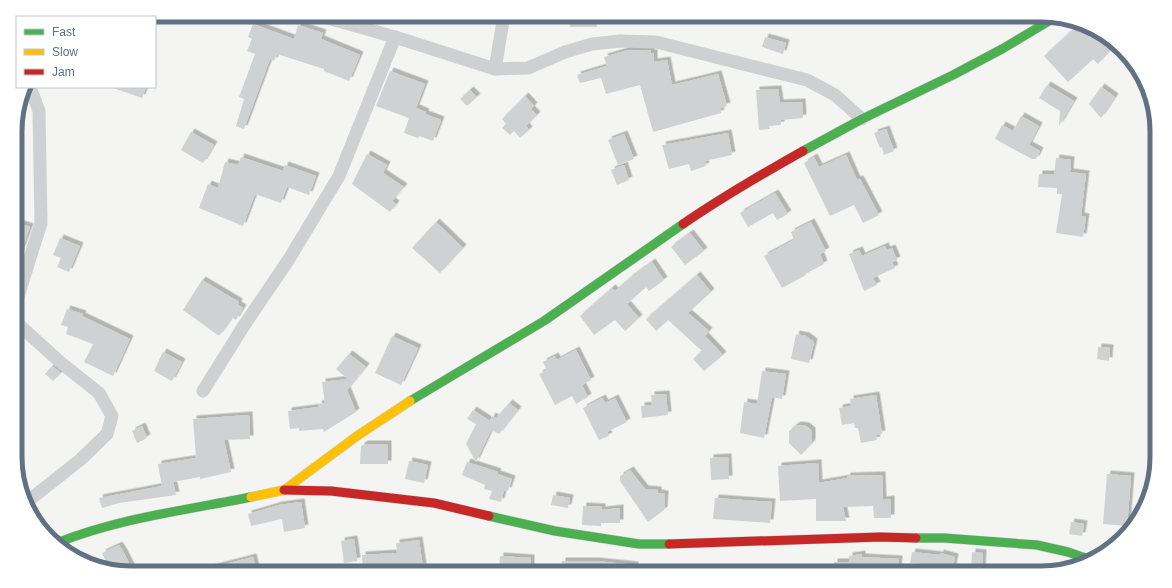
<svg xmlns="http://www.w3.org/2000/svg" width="1172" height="588" font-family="Helvetica,sans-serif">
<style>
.building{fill:#d0d1d2;filter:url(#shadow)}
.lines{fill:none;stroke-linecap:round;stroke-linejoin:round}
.fast-casing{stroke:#d0d2d2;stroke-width:10}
.slow-casing{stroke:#d0d2d2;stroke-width:10}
.jam-casing{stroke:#d0d2d2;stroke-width:10}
.street{stroke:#cfd0d1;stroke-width:13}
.fast{stroke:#4caf50;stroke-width:9}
.slow{stroke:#ffc107;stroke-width:9}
.jam{stroke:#c62828;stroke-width:9}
.rim{fill:none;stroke:#627084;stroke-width:5}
</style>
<defs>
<filter id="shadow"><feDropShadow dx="3.5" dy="-3.5" stdDeviation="0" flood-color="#0004"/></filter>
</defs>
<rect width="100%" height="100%" fill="#f4f4f2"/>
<g class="building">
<polygon points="569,15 581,15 581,16 596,15 597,27 570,27"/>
<polygon points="253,24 294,39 298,25 323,33 321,39 360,55 349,81 324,71 324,69 277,54 274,61 270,59 244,129 236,126 244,99 239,97 255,54 247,51 252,39 248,37"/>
<polygon points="1079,24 1093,27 1090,30 1110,51 1098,64 1093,59 1068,82 1044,56"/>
<polygon points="765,37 786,43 783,54 762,47"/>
<polygon points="628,50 651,50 651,53 654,53 654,62 667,60 672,85 718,74 727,106 720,108 721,113 653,132 640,85 606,94 601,78 580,83 577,75 607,66 604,57"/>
<polygon points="390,71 425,84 416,108 426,112 425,114 441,120 433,141 419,136 418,138 404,133 409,118 376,106"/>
<polygon points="1047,85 1074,101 1059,126 1060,111 1039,98"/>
<polygon points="114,87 146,87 142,98 113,88"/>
<polygon points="1101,87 1115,97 1101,118 1089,104"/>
<polygon points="778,89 780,103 802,102 803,118 781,120 781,125 769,126 770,129 759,130 756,90"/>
<polygon points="470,90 477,97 467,106 460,99"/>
<polygon points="525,96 534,106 531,109 537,115 526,126 529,130 520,138 514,131 510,135 502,128 506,124 502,119"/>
<polygon points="1021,116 1039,126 1029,145 1040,151 1036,159 1032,159 995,139 1002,125 1013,131"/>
<polygon points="886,129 894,151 884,155 882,147 880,148 874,133"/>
<polygon points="191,132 214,145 203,163 181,150"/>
<polygon points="728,133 732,155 705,161 706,166 691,171 689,164 669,169 662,145"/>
<polygon points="624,134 634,159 618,165 608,140"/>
<polygon points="367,154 387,165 383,173 404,187 392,201 396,204 390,212 352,184"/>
<polygon points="846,155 857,180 860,179 879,215 863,223 854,205 830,216 804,163 814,157 819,167"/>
<polygon points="241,157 283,171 285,165 316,176 309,195 287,187 281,203 255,194 243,226 199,208 208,184 218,188 225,162 238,165"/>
<polygon points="1056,158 1071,160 1070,172 1086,174 1081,216 1086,217 1083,237 1056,233 1062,194 1057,194 1057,188 1038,187 1039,174 1054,174"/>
<polygon points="624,165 629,180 617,185 611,170"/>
<polygon points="775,193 788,214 777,220 773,213 748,227 740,213"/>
<polygon points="15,222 30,227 17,262 16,262"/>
<polygon points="436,222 463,248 440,273 412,248"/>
<polygon points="811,222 826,251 820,254 824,264 805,274 806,275 782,288 764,256 794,240 791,232"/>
<polygon points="690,233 704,251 685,265 671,247"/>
<polygon points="60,238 80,246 69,272 57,267 61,258 53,255"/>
<polygon points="885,246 887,250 892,248 897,260 892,262 895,268 873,278 877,285 864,291 849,254 859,250 862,256"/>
<polygon points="652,262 664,280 649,291 646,287 627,304 639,318 625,331 615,320 594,335 580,316 612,288 615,291 631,277"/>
<polygon points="697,275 711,292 688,313 709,331 705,336 723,355 704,371 693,359 702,351 668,320 656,331 646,319"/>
<polygon points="202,280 239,302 238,305 243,308 236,320 232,317 219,336 183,310"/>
<polygon points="67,309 83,314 82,316 130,339 113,376 84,362 93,344 66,334 68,327 61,325"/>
<polygon points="796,334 806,336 814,342 809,363 791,359"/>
<polygon points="392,336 418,348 401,385 375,373"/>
<polygon points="1098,347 1110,348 1109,361 1097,359"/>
<polygon points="576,350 591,380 582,385 588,397 576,404 572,396 555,405 539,374 547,370 543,362 555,356 557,360"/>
<polygon points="163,352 182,362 172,381 154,371"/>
<polygon points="349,354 366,367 347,390 356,412 324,432 323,429 299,431 299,428 290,429 288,411 319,407 318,404 325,403 322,382 348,379 336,369"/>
<polygon points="52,366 61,373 53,381 45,374"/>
<polygon points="762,371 786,374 782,399 772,397 764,438 740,433 744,402 757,404"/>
<polygon points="666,394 668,415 642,418 641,406 652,405 651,395"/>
<polygon points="876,395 882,434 876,435 877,440 861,443 858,428 855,428 854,423 842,425 839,408 851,406 850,399"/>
<polygon points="602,398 605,403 615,398 627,422 607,432 609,436 599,440 583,408"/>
<polygon points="509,403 518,410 499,434 491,430 476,462 466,444 476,424 467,419 473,410 490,421 492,416 496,418"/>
<polygon points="249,415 250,439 224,440 231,472 200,479 200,477 173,482 176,495 119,503 102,508 99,498 162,486 158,464 196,458 193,419"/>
<polygon points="797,425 806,426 812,431 812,443 801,455 789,443 789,431"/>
<polygon points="142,426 147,438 137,443 132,431"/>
<polygon points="365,444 388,444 388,464 360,464 361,446"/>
<polygon points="728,457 729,479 711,480 710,458"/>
<polygon points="409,461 428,465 424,483 405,479"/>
<polygon points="467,462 498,472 497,474 512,479 508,491 504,490 501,502 489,499 492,491 484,489 485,485 462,475"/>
<polygon points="818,463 819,483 847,478 847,476 882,475 883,500 891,499 891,518 874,518 873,506 843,507 846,521 816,521 816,499 780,501 778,466"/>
<polygon points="630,470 645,489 658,490 658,493 665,494 664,510 648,522 620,481 620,476"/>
<polygon points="1107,474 1131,476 1127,526 1103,524"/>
<polygon points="553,495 570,498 568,508 551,505"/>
<polygon points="715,498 772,502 770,523 713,519"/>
<polygon points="301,502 305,528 284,532 282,519 251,526 248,514 279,505"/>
<polygon points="583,506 602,507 602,510 620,508 620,523 601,523 601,526 582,525"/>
<polygon points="1071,522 1084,524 1082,536 1069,534"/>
<polygon points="354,539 357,561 344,563 341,541"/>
<polygon points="419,540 423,567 413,568 414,573 363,573 362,555 397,553 396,543"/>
<polygon points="119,545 124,553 134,573 109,568 102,553"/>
<polygon points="912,552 940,555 940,553 955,557 952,573 936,573 938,565 910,563"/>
<polygon points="972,552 983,553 982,573 971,573"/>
<polygon points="862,554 862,557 899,559 898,573 834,573 834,562 849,562 849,556"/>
<polygon points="500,556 531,558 531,573 499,573"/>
<polygon points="253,557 257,573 207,573 206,569"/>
<polygon points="562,561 596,561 635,565 635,573 562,573"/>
</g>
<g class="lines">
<defs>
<g id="fast">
<polyline points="803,151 862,119 953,75 1002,49 1054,18"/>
<polyline points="410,401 544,321 683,224"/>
<polyline points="489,516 555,531 639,544 669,544"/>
<polyline points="916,538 944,538 1037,545 1068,552 1088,559"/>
<path d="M57,543C119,518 187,510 251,497"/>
</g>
<polyline id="slow" points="251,497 284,490 357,436 410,401"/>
<g id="jam">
<path d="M683,224C721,198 762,174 803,151"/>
<polyline points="284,490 331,491 434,503 489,516"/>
<polyline points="669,544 880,537 916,538"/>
</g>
</defs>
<use href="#fast" class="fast-casing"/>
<use href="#slow" class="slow-casing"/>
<use href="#jam" class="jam-casing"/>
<g class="street">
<polyline points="317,15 395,37"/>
<polyline points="504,15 495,69 528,68 565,52 592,44 620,41 656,42 807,80 835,95 862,119"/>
<polyline points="16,303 41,223 39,111 30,87"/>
<polyline points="16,322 60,362 99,393 112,416 107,434 80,460 28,501"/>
<polyline points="203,391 243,327 289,259 339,176 395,37 495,69"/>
</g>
<use href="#fast" class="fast"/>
<use href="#slow" class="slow"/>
<use href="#jam" class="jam"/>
</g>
<path d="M0 0H1172V588H0ZM131 22H1041A109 109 0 0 1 1150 131V457A109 109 0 0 1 1041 566H131A109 109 0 0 1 22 457V131A109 109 0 0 1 131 22Z" fill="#fff" fill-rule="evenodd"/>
<path class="rim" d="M131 22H1041A109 109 0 0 1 1150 131V457A109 109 0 0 1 1041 566H131A109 109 0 0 1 22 457V131A109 109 0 0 1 131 22Z"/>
<rect x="16" y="16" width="140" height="72" fill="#ffffff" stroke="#c0c6ce"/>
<rect x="24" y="29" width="20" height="6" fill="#4caf50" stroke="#c0c6ce"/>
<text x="52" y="36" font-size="12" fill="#627084">Fast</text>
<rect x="24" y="49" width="20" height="6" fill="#ffc107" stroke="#c0c6ce"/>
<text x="52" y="56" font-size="12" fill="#627084">Slow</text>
<rect x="24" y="69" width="20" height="6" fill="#c62828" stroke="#c0c6ce"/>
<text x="52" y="76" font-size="12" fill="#627084">Jam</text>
</svg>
